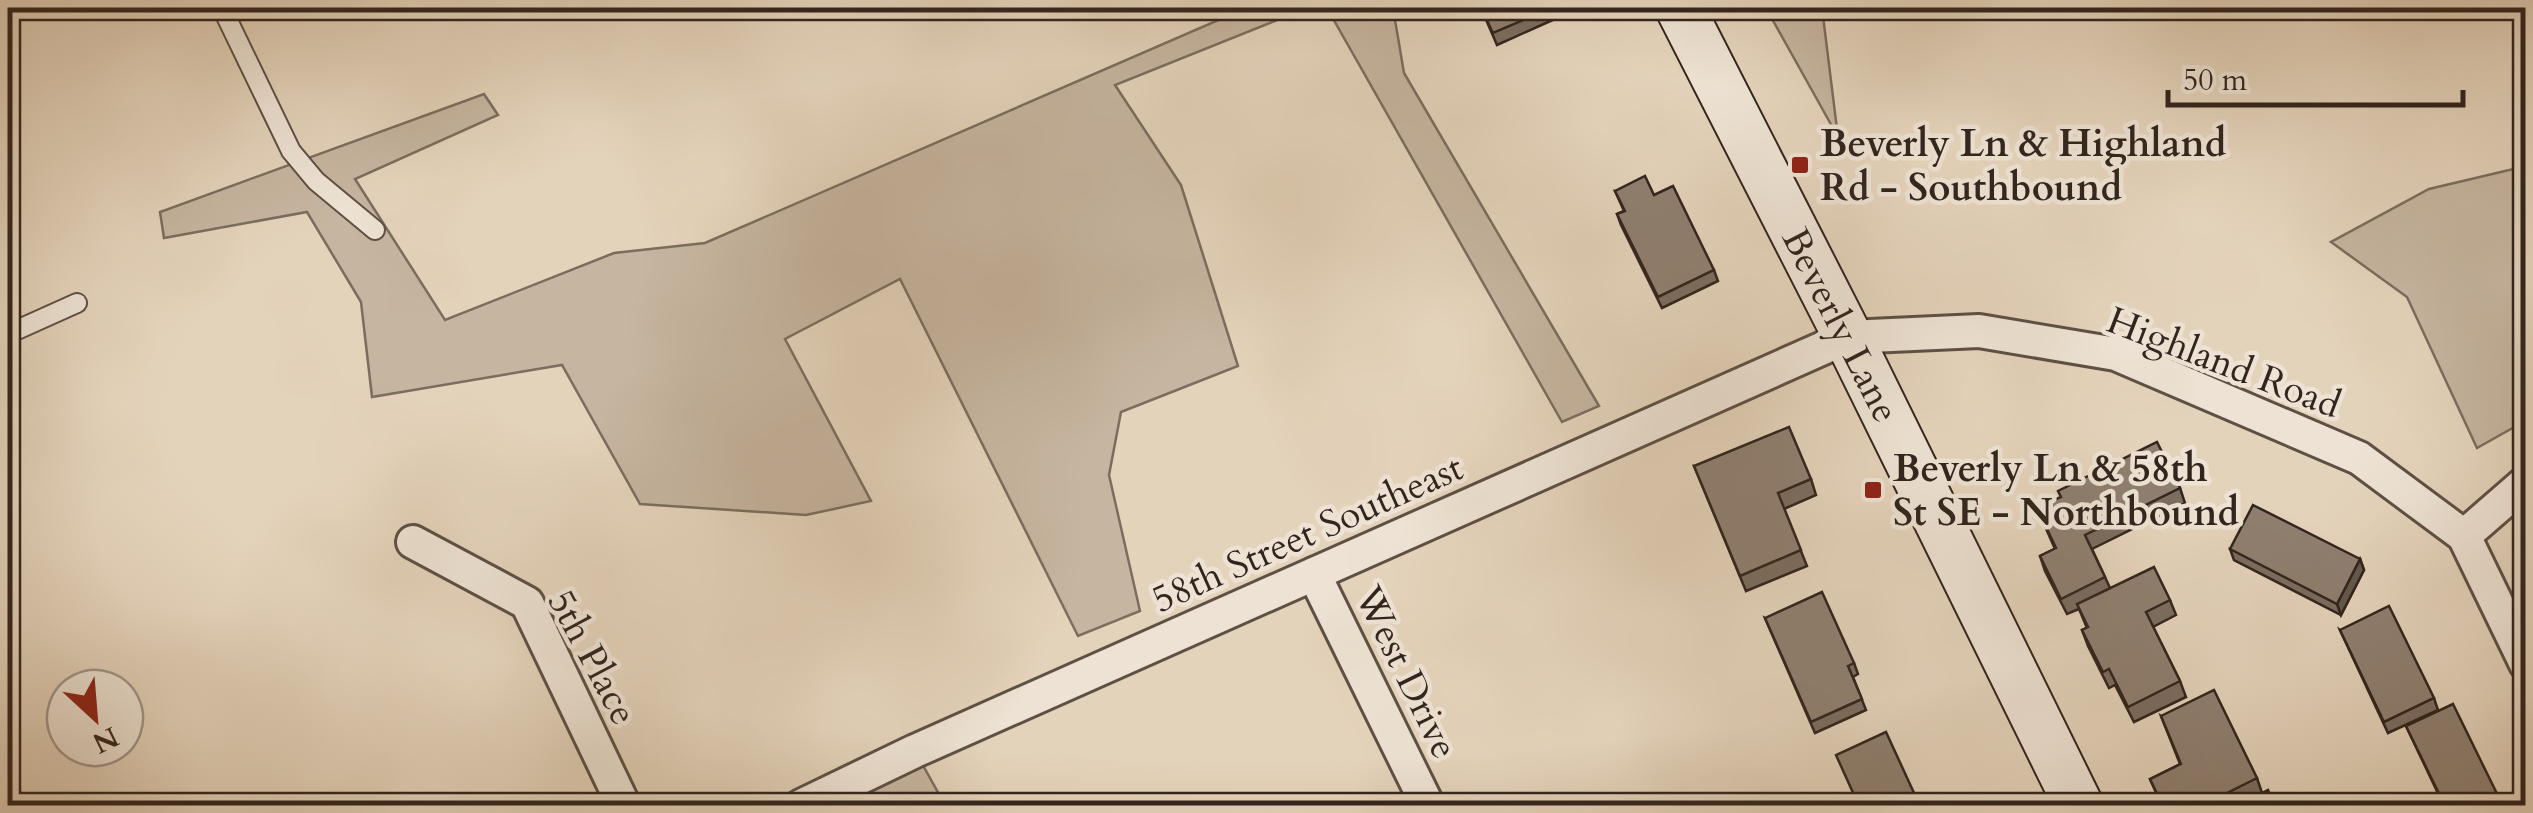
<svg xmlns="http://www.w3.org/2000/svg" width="2533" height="813" font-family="Cardo,serif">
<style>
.green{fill:#c6b5a0;stroke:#7c6d5f;stroke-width:2.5}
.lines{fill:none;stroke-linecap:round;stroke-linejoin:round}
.lane-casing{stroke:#5e5045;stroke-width:22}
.street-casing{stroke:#5e5045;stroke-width:38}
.secondary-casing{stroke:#32251e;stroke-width:52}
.lane{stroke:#ede2d3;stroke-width:18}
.street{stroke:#ede2d3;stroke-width:32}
.secondary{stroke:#ede2d3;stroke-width:48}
.wall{fill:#7b6d60;stroke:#32251e;stroke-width:2.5}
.shaded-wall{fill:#64594e;stroke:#32251e;stroke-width:2.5}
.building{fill:#8f7f70;stroke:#32251e;stroke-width:2.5}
.poi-dot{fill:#8f2418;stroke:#ede2d3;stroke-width:4}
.labels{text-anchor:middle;stroke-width:9;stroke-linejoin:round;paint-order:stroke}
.poi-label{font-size:38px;font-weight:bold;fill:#32251e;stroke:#ede2d3;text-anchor:start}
.street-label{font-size:38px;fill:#32251e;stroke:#ede2d3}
</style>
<rect width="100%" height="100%" fill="#e4d3bb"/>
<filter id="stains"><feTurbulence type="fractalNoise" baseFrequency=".002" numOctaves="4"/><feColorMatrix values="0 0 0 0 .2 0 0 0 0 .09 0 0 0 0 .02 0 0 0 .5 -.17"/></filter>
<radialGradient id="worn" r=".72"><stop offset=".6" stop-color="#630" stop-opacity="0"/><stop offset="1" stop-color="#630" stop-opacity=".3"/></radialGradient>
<g class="green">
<polygon points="1246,8 1307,8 1115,85 1181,185 1238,366 1121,412 1109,475 1140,611 1078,636 900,279 785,339 871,501 806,515 640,504 562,365 372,397 361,302 307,212 164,238 160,212 484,94 498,115 355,179 445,320 614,253 705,243"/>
<polygon points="1327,8 1393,8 1404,73 1599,406 1562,422"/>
<polygon points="1766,8 1822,8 1838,137"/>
<polygon points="2525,159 2525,421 2477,448 2407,297 2331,242 2429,189 2518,168"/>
<polygon points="915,751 945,805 801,806"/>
</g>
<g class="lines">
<defs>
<g id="lane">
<polyline points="222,8 291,151 316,181 375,230"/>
<polyline points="8,334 77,303"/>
</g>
<g id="street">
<polyline points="2464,536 2526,664"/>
<polyline points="413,542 527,603 624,806"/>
<polyline points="1314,574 1428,806"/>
<polyline points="8,805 8,806"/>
<polyline points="801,806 915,751 1848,337 1979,331 2116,354 2359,458 2464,536 2526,482"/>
</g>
<polyline id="secondary" points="1680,8 1848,337 2079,806"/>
</defs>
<use href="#lane" class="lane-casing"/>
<use href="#street" class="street-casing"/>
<use href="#secondary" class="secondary-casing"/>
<use href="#lane" class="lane"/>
<use href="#street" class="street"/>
<use href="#secondary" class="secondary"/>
</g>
<g class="wall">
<polygon points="1481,8 1551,8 1555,19 1497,45"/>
<polygon points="1615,191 1654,195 1714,270 1718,281 1662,308 1621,225 1617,214 1624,211"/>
<polygon points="1694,466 1811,479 1816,495 1784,509 1807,566 1746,591"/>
<polygon points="2180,488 2185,503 2092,549 2110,588 2170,600 2176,615 2153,627 2180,681 2186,697 2134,722 2115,685 2109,688 2088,646 2082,630 2087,628 2079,609 2067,614 2045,571 2040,556 2055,549 2037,508"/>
<polygon points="2230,549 2360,559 2364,570 2341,615 2234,560"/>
<polygon points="1765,618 1854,663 1858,674 1853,677 1866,710 1815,733"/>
<polygon points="2340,630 2434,698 2438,710 2388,733"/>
<polygon points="2161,716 2257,778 2262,793 2275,806 2162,806 2150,779 2180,764"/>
<polygon points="2406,726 2503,806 2444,806"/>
</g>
<polygon class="shaded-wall" points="2360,559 2364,570 2341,615 2337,604"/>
<g class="building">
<polygon points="1481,8 1551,8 1493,33"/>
<polygon points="1645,176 1654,195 1673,186 1714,270 1658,297 1617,214 1625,211 1615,191"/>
<polygon points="1789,427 1811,479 1778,493 1801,550 1740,576 1694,466"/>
<polygon points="2157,442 2180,488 2085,535 2105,577 2061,599 2040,556 2056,548 2037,508 2061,497 2058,491"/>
<polygon points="2253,505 2360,559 2337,604 2230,549"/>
<polygon points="2154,567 2170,600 2146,612 2180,681 2128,707 2109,669 2103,672 2082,630 2088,627 2077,604"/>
<polygon points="1822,592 1854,663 1848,666 1862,699 1811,722 1765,618"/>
<polygon points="2389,606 2434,698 2384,722 2340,630"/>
<polygon points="2214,690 2257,778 2201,806 2198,803 2192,806 2163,806 2150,779 2181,764 2161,716"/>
<polygon points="2453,704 2503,806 2445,806 2406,726"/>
<polygon points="1886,732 1920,806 1859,806 1836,755"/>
<polygon points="2268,790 2275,806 2237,806"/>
</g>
<g class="poi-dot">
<rect x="1790" y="155" width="20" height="20" rx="5"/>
<rect x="1863" y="480" width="20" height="20" rx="5"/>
</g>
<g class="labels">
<g class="poi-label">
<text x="1820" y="156">Beverly Ln &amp; Highland<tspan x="1820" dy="44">Rd - Southbound</tspan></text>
<text x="1893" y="481">Beverly Ln &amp; 58th<tspan x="1893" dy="44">St SE - Northbound</tspan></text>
</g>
<g class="street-label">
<text transform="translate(1841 325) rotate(63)" y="13">Beverly Lane</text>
<text transform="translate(2224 362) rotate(21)" y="13">Highland Road</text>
<text transform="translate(1307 533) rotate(-24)" y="13">58th Street Southeast</text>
<text transform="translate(593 657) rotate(62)" y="13">5th Place</text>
<text transform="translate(1407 672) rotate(64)" y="13">West Drive</text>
</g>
</g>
<rect width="2533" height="813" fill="none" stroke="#e4d3bb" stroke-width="40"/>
<rect x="10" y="10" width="2513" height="793" fill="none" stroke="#32251e" stroke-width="5"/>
<rect x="20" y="20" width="2493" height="773" fill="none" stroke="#32251e" stroke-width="2.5"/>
<g transform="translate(95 718) rotate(154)"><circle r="48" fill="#ede2d3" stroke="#a2968b" stroke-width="2.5"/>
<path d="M0-8L18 38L0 25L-18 38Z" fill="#8f2418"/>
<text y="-15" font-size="28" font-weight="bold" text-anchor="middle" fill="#32251e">N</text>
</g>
<path d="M2168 90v15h295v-15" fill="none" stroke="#32251e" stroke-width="5"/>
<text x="2183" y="90" font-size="30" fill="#32251e" stroke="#ede2d3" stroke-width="8" paint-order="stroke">50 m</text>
<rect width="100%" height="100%" filter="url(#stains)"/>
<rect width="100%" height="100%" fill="url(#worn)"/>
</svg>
